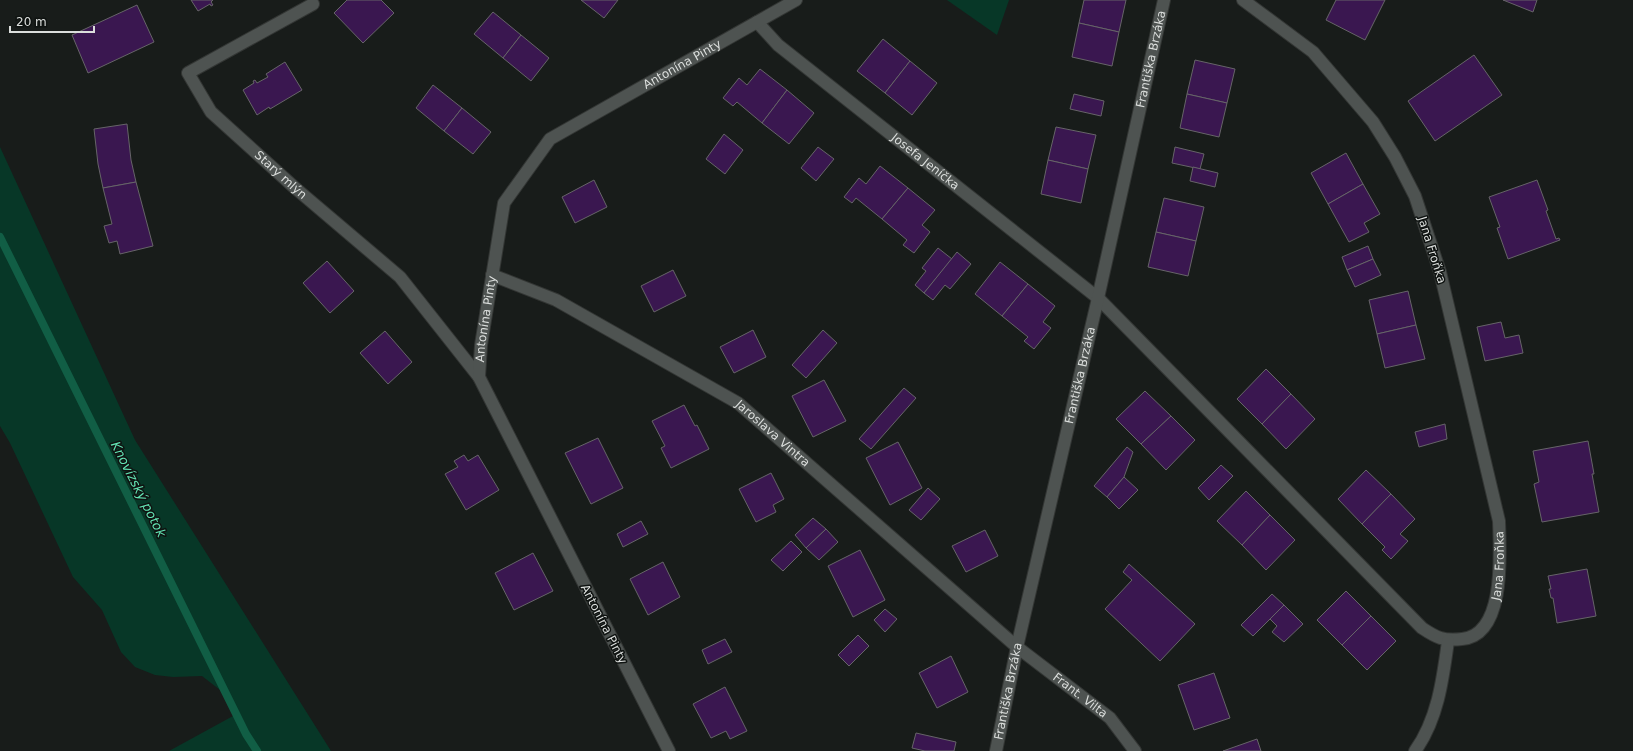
<svg xmlns="http://www.w3.org/2000/svg" width="1633" height="751" font-family="'DejaVu Sans',sans-serif">
<style>
.green{fill:#073727}
.lines{fill:none;stroke-linecap:round;stroke-linejoin:round}
.stream{stroke:#115e45;stroke-width:8}
.building{fill:#3a1750;stroke:#666468}
.minor-casing{stroke:#333634;stroke-width:14}
.minor{stroke:#4e5351;stroke-width:12}
.labels{text-anchor:middle;stroke-width:3;stroke-linejoin:round;paint-order:stroke}
.street-label{font-size:12px;fill:#dbdedc;stroke:#0f1311}
.water-label{font-size:13px;font-style:italic;fill:#62e3b3;stroke:#0f1311}
</style>
<rect width="100%" height="100%" fill="#181c1a"/>
<g class="green">
<polygon points="947,0 1009,0 997,35"/>
<polygon points="0,147 135,440 331,751 169,751 233,716 233,700 202,676 173,677 155,675 135,667 121,652 102,610 73,577 10,443 0,426"/>
</g>
<g class="lines">
<polyline class="stream" points="0,237 246,734 257,751"/>
</g>
<g class="building">
<polygon points="191,0 213,0 211,2 213,5 211,6 210,4 198,11"/>
<polygon points="347,0 381,0 394,13 363,43 334,13"/>
<polygon points="581,0 618,0 604,18"/>
<polygon points="1084,0 1126,0 1119,32 1079,23"/>
<polygon points="1336,0 1385,0 1365,40 1326,20"/>
<polygon points="1503,0 1537,0 1533,12"/>
<polygon points="137,5 154,42 88,73 72,35"/>
<polygon points="493,12 521,35 503,58 474,34"/>
<polygon points="1079,23 1119,32 1112,66 1072,57"/>
<polygon points="521,35 549,58 531,81 503,58"/>
<polygon points="883,39 910,61 885,93 857,71"/>
<polygon points="1474,55 1502,95 1435,141 1408,101"/>
<polygon points="1195,60 1235,69 1227,103 1187,94"/>
<polygon points="910,61 937,83 912,115 885,93"/>
<polygon points="285,62 302,90 270,109 269,107 257,115 243,90 254,83 253,81 255,80 257,83 268,77 266,74"/>
<polygon points="760,69 787,90 762,123 737,102 733,106 723,98 739,78 747,85"/>
<polygon points="433,85 462,108 444,131 416,108"/>
<polygon points="787,90 814,113 789,144 762,123"/>
<polygon points="1074,94 1104,101 1101,116 1070,109"/>
<polygon points="1187,94 1227,103 1219,137 1180,128"/>
<polygon points="462,108 491,132 473,154 444,131"/>
<polygon points="127,124 131,160 136,182 103,188 98,164 94,129"/>
<polygon points="1056,127 1096,135 1088,169 1048,160"/>
<polygon points="724,134 743,150 725,174 706,159"/>
<polygon points="818,147 834,159 816,181 801,168"/>
<polygon points="1175,147 1204,154 1200,169 1172,163"/>
<polygon points="1346,153 1363,184 1328,204 1311,173"/>
<polygon points="1048,160 1088,169 1081,203 1041,194"/>
<polygon points="880,166 908,188 882,219 856,198 852,203 844,197 859,178 866,184"/>
<polygon points="1193,167 1218,173 1215,187 1190,181"/>
<polygon points="594,180 607,207 575,223 562,197"/>
<polygon points="1537,180 1548,210 1546,211 1556,239 1559,238 1560,240 1508,259 1497,228 1500,227 1489,197"/>
<polygon points="136,182 153,246 120,254 117,241 109,243 104,226 112,224 103,188"/>
<polygon points="1363,184 1380,214 1364,223 1369,232 1349,242 1328,204"/>
<polygon points="908,188 935,210 922,225 930,232 914,253 903,245 907,240 882,219"/>
<polygon points="1164,198 1204,207 1196,241 1156,232"/>
<polygon points="1156,232 1196,241 1188,276 1148,267"/>
<polygon points="1368,246 1373,259 1347,270 1342,257"/>
<polygon points="938,248 952,259 924,293 915,285 926,271 922,268"/>
<polygon points="957,252 971,264 950,289 945,285 933,300 924,293"/>
<polygon points="1373,259 1381,275 1355,287 1347,270"/>
<polygon points="327,261 354,291 330,313 303,283"/>
<polygon points="1000,262 1028,284 1002,316 975,294"/>
<polygon points="673,270 686,296 654,312 641,286"/>
<polygon points="1028,284 1055,306 1043,322 1051,328 1034,349 1024,341 1028,337 1002,316"/>
<polygon points="1408,291 1416,325 1377,334 1369,300"/>
<polygon points="1501,322 1505,338 1519,335 1523,353 1485,361 1477,327"/>
<polygon points="1416,325 1425,359 1385,368 1377,334"/>
<polygon points="753,330 766,357 734,373 720,347"/>
<polygon points="823,330 837,343 806,378 792,365"/>
<polygon points="385,331 412,362 388,384 360,353"/>
<polygon points="1266,369 1291,394 1262,424 1237,399"/>
<polygon points="824,380 846,421 813,437 792,396"/>
<polygon points="904,388 916,398 871,449 859,439"/>
<polygon points="1145,391 1171,416 1141,444 1116,419"/>
<polygon points="1291,394 1315,419 1286,449 1262,424"/>
<polygon points="684,405 695,426 697,425 709,449 671,468 661,448 665,446 652,421"/>
<polygon points="1171,416 1195,440 1166,470 1141,444"/>
<polygon points="1445,424 1447,439 1419,447 1415,432"/>
<polygon points="598,438 623,488 591,504 565,453"/>
<polygon points="1588,441 1594,474 1592,474 1599,512 1542,522 1534,484 1539,482 1533,451"/>
<polygon points="898,442 922,488 890,505 866,458"/>
<polygon points="1127,447 1133,452 1124,477 1107,497 1094,486"/>
<polygon points="464,455 468,461 478,455 499,490 466,510 445,474 458,467 454,461"/>
<polygon points="1221,465 1233,476 1209,500 1198,488"/>
<polygon points="1366,470 1391,494 1362,524 1338,499"/>
<polygon points="771,473 784,499 773,505 776,512 756,522 739,489"/>
<polygon points="1124,477 1138,490 1119,509 1107,497"/>
<polygon points="928,488 940,499 921,520 909,510"/>
<polygon points="1246,491 1270,515 1242,545 1217,521"/>
<polygon points="1391,494 1415,519 1400,534 1408,541 1391,559 1382,550 1385,547 1362,524"/>
<polygon points="1270,515 1295,540 1266,570 1242,545"/>
<polygon points="813,518 826,529 806,548 795,535"/>
<polygon points="641,521 648,534 623,547 617,534"/>
<polygon points="826,529 838,542 819,560 806,548"/>
<polygon points="985,530 998,556 966,572 952,546"/>
<polygon points="791,541 802,552 783,571 771,560"/>
<polygon points="860,550 885,600 853,617 828,566"/>
<polygon points="533,553 553,591 514,610 495,573"/>
<polygon points="663,562 680,597 648,615 630,579"/>
<polygon points="1129,564 1195,624 1160,661 1105,609 1132,580 1123,572"/>
<polygon points="1587,569 1596,616 1557,623 1553,598 1551,598 1549,589 1551,589 1548,576"/>
<polygon points="1346,591 1371,616 1342,645 1317,620"/>
<polygon points="1272,594 1284,605 1253,636 1241,625"/>
<polygon points="1284,605 1303,624 1284,642 1272,632 1277,626 1270,619"/>
<polygon points="885,609 897,619 885,632 874,620"/>
<polygon points="1371,616 1396,641 1367,670 1342,645"/>
<polygon points="858,635 869,646 849,666 838,655"/>
<polygon points="725,639 732,652 708,664 702,650"/>
<polygon points="951,656 968,692 937,708 919,673"/>
<polygon points="1214,673 1230,718 1194,730 1178,685"/>
<polygon points="725,687 747,731 730,739 726,731 711,738 693,704"/>
<polygon points="916,733 956,742 954,751 925,751 912,748"/>
<polygon points="1257,739 1261,751 1223,751"/>
</g>
<g class="lines">
<defs>
<g id="minor">
<path id="s1" d="M313,4L188,73L211,112L294,187L400,277L479,377"/>
<path id="s2" d="M757,22L778,45L1098,298L1422,628C1437,638 1443,641 1462,639C1506,635 1500,553 1499,521L1440,272L1415,196L1395,157L1373,122L1313,52L1243,0"/>
<path id="s3" d="M492,275L556,300L738,403L1017,647L1110,718L1135,751"/>
<path id="s4" d="M669,751L479,377L481,345L504,203L550,139L796,0"/>
<path id="s5" d="M996,751L1017,647L1098,298L1164,0"/>
<path d="M1415,751C1438,719 1443,678 1448,641"/>
</g>
</defs>
<use href="#minor" class="minor-casing"/>
<use href="#minor" class="minor"/>
</g>
<g class="labels">
<g class="street-label">
<text dy="4" stroke="none"><textPath href="#s5" startOffset="709">Františka Brzáka</textPath></text>
<text dy="4" stroke="none"><textPath href="#s4" startOffset="826">Antonína Pinty</textPath></text>
<text dy="4" stroke="none"><textPath href="#s2" startOffset="219">Josefa Jeníčka</textPath></text>
<text dy="4" stroke="none"><textPath href="#s1" startOffset="282">Starý mlýn</textPath></text>
<text transform="translate(1432 250) rotate(73)" y="4">Jana Froňka</text>
<text dy="4" stroke="none"><textPath href="#s4" startOffset="478">Antonína Pinty</textPath></text>
<text dy="4" stroke="none"><textPath href="#s5" startOffset="385">Františka Brzáka</textPath></text>
<text dy="4" stroke="none"><textPath href="#s3" startOffset="324">Jaroslava Vintra</textPath></text>
<text dy="4" stroke="none"><textPath href="#s2" startOffset="1034">Jana Froňka</textPath></text>
<text transform="translate(604 624) rotate(63)" y="4">Antonína Pinty</text>
<text dy="4" stroke="none"><textPath href="#s5" startOffset="61">Františka Brzáka</textPath></text>
<text dy="4" stroke="none"><textPath href="#s3" startOffset="728">Frant. Vilta</textPath></text>
</g>
<g class="water-label">
<text transform="translate(139 489) rotate(63)" y="5">Knovízský potok</text>
</g>
</g>
<path d="M10 26v6h84v-6" fill="none" stroke="#dbdedc" stroke-width="2"/>
<text x="16" y="26" font-size="12" fill="#dbdedc" stroke="#0f1311" stroke-width="3" paint-order="stroke">20 m</text>
</svg>
